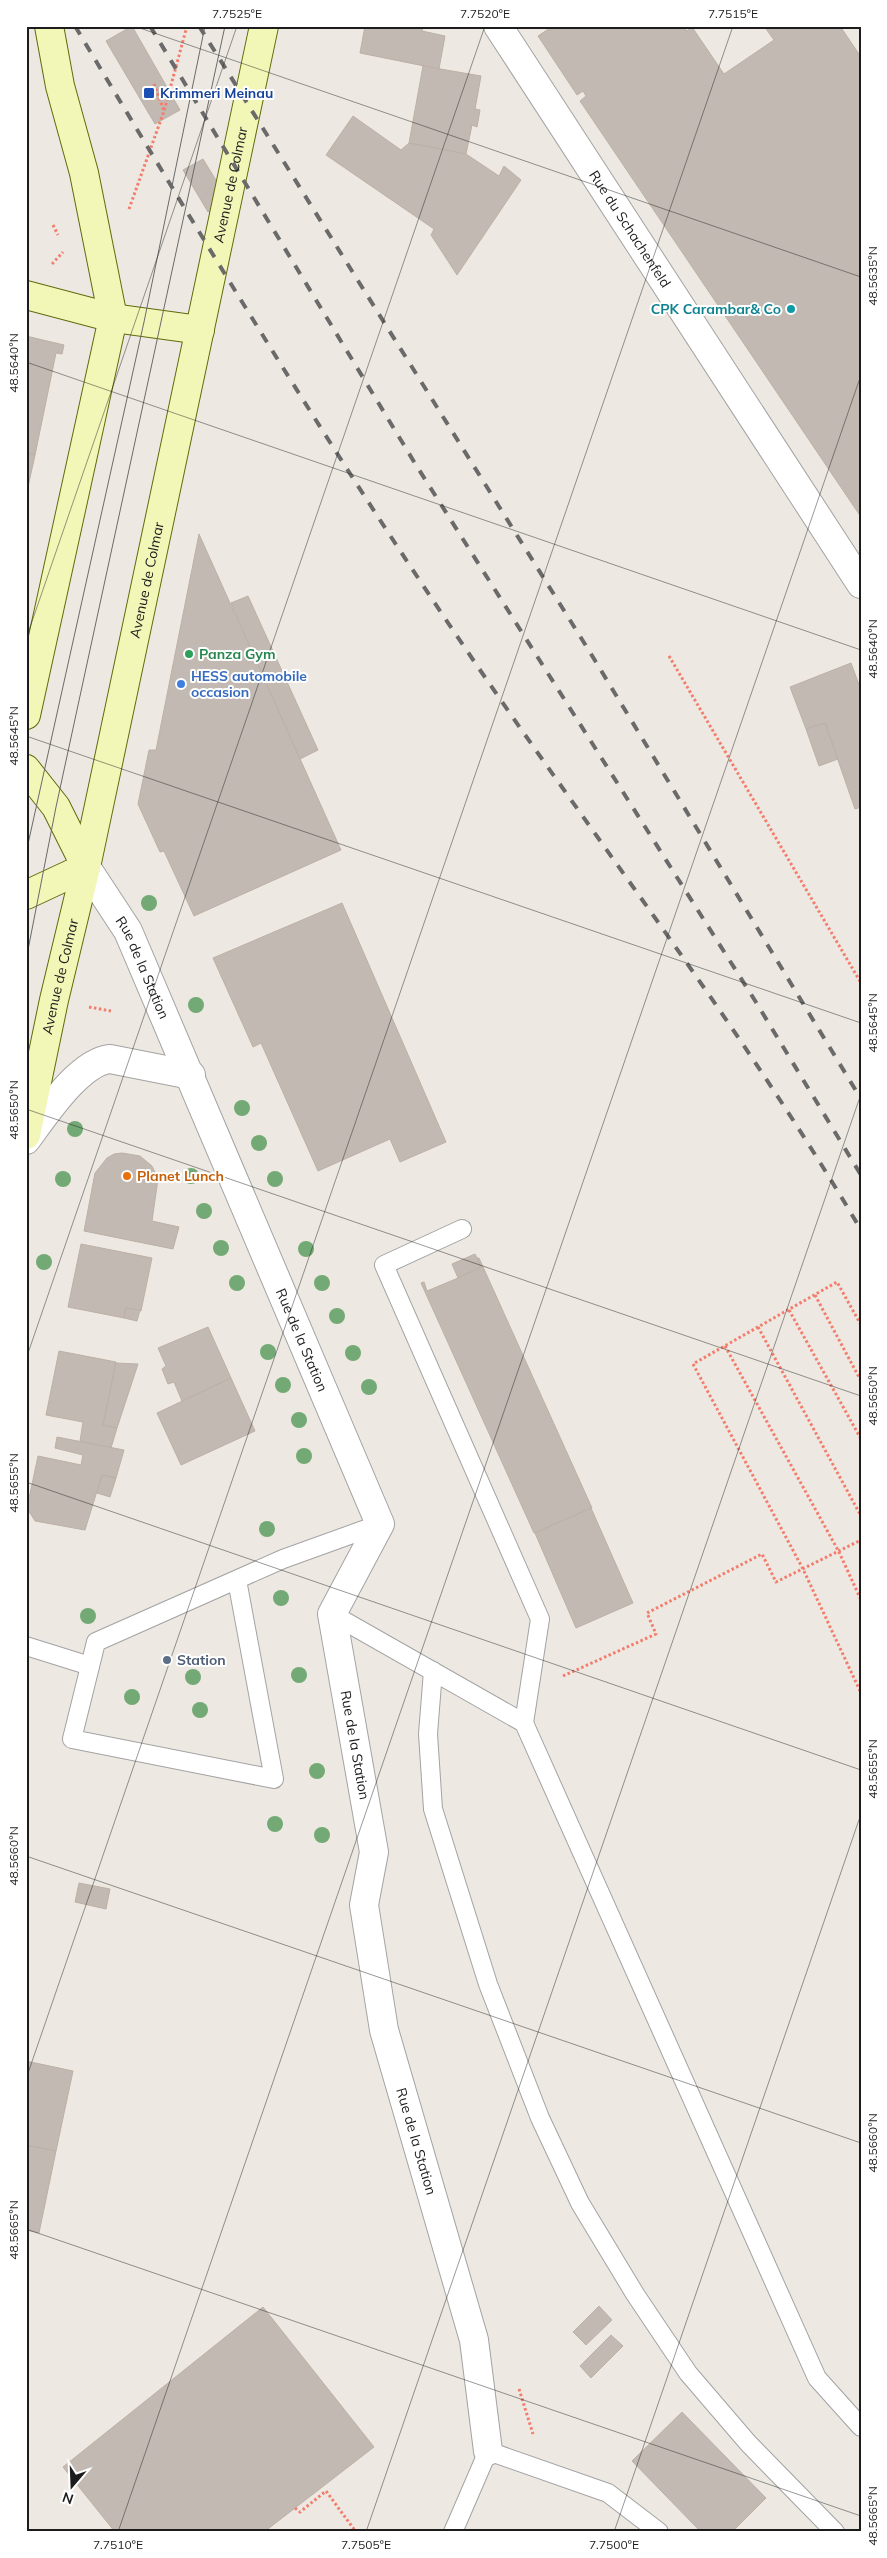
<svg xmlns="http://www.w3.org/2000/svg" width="887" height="2558" font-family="Mulish,sans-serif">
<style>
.building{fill:#c1b9b2;stroke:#beb0a5}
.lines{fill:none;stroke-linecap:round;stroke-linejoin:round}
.lane-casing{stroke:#a3a3a3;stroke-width:20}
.street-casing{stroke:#a3a3a3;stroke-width:30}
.secondary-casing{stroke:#606c0a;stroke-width:30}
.path{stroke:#f37d6d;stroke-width:3;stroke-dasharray:2.5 2.5;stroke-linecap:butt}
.lane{stroke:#fff;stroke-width:18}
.street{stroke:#fff;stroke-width:28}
.secondary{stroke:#f2f6b7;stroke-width:28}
.tram{stroke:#6a6a6a;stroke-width:1}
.rail{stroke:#6a6a6a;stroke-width:4;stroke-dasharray:10 10;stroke-linecap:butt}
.tree{fill:#73a974}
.ticks{fill:none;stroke:#1c1c1c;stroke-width:1;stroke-opacity:0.45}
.transit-dot{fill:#1a4fb4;stroke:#fff;stroke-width:2}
.culture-dot{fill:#0f9aa8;stroke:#fff;stroke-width:2}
.leisure-dot{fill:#2e9e5b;stroke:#fff;stroke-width:2}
.shop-dot{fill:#3f7fe0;stroke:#fff;stroke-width:2}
.food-dot{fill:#e8710a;stroke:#fff;stroke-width:2}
.service-dot{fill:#5c6f8a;stroke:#fff;stroke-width:2}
.labels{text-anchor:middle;stroke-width:4;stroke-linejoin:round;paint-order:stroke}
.transit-label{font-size:14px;font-weight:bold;fill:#164399;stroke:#fff;text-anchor:start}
.street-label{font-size:14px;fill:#1c1c1c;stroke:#fff}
.culture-label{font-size:14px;font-weight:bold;fill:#0d838f;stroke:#fff;text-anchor:end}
.leisure-label{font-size:14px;font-weight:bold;fill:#27864d;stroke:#fff;text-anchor:start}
.shop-label{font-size:14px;font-weight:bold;fill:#366cbe;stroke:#fff;text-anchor:start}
.food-label{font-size:14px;font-weight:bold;fill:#c56008;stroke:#fff;text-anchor:start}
.service-label{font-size:14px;font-weight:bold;fill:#4e5e75;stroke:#fff;text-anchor:start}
.neatline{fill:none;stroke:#1c1c1c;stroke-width:2}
.ticks-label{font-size:12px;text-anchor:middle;fill:#1c1c1c}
</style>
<rect width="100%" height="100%" fill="#ede9e2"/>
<g class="building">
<polygon points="132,26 180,110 155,124 106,41"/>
<polygon points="365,26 423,26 422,31 445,36 439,69 360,53"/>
<polygon points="553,26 683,26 687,31 692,27 724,74 774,40 764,26 840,26 861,57 861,517 580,101 586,96 583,91 577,95 538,36"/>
<polygon points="423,66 481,76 475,109 480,110 477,127 472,125 466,154 409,143"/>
<polygon points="353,116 401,150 409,143 466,154 499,176 504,166 521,180 457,275 431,235 434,229 326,155"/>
<polygon points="203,159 228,200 208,212 183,170"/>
<polygon points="26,336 64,345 62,354 56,353 35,455 26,452"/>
<polygon points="26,452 35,455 26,496"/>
<polygon points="199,534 341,850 194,916 164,851 160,852 138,804 149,750 156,750"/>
<polygon points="248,596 318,750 300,759 231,603"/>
<polygon points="851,663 861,690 861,807 855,809 825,723 806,729 790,687"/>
<polygon points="825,723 838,759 819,766 806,729"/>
<polygon points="342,903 446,1142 400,1162 390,1139 318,1171 261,1043 253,1047 213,958"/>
<polygon points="122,1153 140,1156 152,1166 158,1179 152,1221 179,1227 173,1249 84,1231 95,1173 107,1158 114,1154"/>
<polygon points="81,1244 152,1258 141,1311 126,1308 124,1318 68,1307"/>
<polygon points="475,1254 481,1267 458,1278 452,1264"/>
<polygon points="477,1258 479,1258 592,1508 534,1533 421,1283 424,1282 427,1291 458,1278 481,1267"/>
<polygon points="126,1308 140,1310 137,1321 124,1318"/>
<polygon points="208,1327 231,1378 182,1401 174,1382 168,1384 162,1369 166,1366 158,1348"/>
<polygon points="59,1351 116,1362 103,1425 117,1428 111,1448 80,1441 83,1422 46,1415"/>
<polygon points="116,1363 138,1364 117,1428 103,1425"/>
<polygon points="231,1378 255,1431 181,1465 157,1413"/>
<polygon points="57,1437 124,1450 116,1478 102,1475 85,1530 35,1521 27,1508 38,1456 81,1465 83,1455 55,1448"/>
<polygon points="102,1475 116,1478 110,1497 97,1493"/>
<polygon points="591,1508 633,1603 576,1628 535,1533"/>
<polygon points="79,1883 110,1889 106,1909 75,1902"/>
<polygon points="26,2061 73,2071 56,2151 26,2145"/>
<polygon points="26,2145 56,2151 39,2233 26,2230"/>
<polygon points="599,2306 612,2320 586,2345 573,2332"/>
<polygon points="263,2307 374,2447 264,2532 115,2532 63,2467"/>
<polygon points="611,2335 623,2346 591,2378 580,2366"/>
<polygon points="682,2412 766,2498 732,2532 701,2532 632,2461"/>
</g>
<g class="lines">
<defs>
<g id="lane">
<polyline points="462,1229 384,1265 540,1619 524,1723"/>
<polyline points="237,1580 274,1779 72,1739 96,1642 283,1559 380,1524"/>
<polyline points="332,1614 524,1723 817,2378 861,2427"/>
<polyline points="26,1646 90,1666"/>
<polyline points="433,1671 428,1734 433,1809 488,1984 540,2118 580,2203 635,2294 688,2373 748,2443 835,2532"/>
<polyline points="453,2532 488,2451 608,2493 659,2532"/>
</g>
<g id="street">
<path id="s1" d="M498,26L861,584"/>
<path id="s2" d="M86,867L128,931L380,1524L332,1614L374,1852L364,1905L384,2030L474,2340L488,2451"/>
<path d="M26,1140C44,1116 79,1062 110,1059L191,1075"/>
</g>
<g id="secondary">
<polyline points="26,295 113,318 200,330"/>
<polyline points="26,715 113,318 84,173 60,86 49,26"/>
<polyline points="26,769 56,807 86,867"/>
<polyline points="26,895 86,867"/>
<path id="s3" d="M26,1135L54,1000L86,867L264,26"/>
</g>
</defs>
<use href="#lane" class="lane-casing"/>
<use href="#street" class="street-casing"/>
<use href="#secondary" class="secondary-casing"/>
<g class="path">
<polyline points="154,84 164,111"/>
<polyline points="129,209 164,111 187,26"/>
<polyline points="53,225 58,235"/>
<polyline points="52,264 63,252"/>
<polyline points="669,656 861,983"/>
<polyline points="89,1007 111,1011"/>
<polyline points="815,1295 861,1381"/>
<polyline points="789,1310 861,1439"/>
<polyline points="861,1325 837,1282 693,1364 803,1569 861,1693"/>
<polyline points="758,1327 861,1516"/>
<polyline points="725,1346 839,1552 861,1600"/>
<polyline points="563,1676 656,1634 647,1613 762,1554 776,1582 861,1540"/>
<polyline points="519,2389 533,2434"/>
<polyline points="295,2508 300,2512 326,2491 356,2532"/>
</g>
<use href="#lane" class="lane"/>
<use href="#street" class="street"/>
<use href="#secondary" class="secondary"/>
<g class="tram">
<polyline points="26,853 144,322 205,26"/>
<polyline points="26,960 56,807 225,26"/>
</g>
<g class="rail">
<path d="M75,26C200,235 326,443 463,645C595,840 741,1026 861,1230"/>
<polyline points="150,26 416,465 754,999 861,1175"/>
<polyline points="199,26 588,649 861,1099"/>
</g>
</g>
<g class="tree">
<circle cx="149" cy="903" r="8"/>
<circle cx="196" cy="1005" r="8"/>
<circle cx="242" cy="1108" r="8"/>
<circle cx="75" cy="1129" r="8"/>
<circle cx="259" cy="1143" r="8"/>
<circle cx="191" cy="1176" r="8"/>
<circle cx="63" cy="1179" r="8"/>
<circle cx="275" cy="1179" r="8"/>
<circle cx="204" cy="1211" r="8"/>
<circle cx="221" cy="1248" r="8"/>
<circle cx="306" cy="1249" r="8"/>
<circle cx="44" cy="1262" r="8"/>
<circle cx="237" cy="1283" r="8"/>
<circle cx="322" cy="1283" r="8"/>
<circle cx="337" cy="1316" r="8"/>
<circle cx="268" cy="1352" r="8"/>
<circle cx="353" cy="1353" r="8"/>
<circle cx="283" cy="1385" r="8"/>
<circle cx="369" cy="1387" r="8"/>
<circle cx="299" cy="1420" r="8"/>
<circle cx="304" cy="1456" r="8"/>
<circle cx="267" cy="1529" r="8"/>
<circle cx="281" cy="1598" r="8"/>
<circle cx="88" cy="1616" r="8"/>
<circle cx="299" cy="1675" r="8"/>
<circle cx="193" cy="1677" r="8"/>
<circle cx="132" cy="1697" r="8"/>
<circle cx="200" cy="1710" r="8"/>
<circle cx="317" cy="1771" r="8"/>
<circle cx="275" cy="1824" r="8"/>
<circle cx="322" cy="1835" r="8"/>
</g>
<path class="ticks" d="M134,26L861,277M26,362L861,650M26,639L237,26M26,736L861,1023M26,1109L861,1396M26,1359L485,26M26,1482L861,1770M26,1856L861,2143M26,2079L733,26M26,2229L861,2516M118,2532L861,375M366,2532L861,1094M614,2532L861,1814"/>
<rect class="transit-dot" x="143" y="87" width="12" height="12" rx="2.5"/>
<circle class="culture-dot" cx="791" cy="309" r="5"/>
<circle class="leisure-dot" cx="189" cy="654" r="5"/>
<circle class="shop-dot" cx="181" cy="684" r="5"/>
<circle class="food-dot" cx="127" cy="1176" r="5"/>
<circle class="service-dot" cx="167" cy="1660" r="5"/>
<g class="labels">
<g class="transit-label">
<text x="160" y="98">Krimmeri Meinau</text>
</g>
<g class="street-label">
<text dy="5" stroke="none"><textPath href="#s3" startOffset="972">Avenue de Colmar</textPath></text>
<text dy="5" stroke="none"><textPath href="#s1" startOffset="242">Rue du Schachenfeld</textPath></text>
<text dy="5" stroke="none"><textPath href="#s3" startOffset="568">Avenue de Colmar</textPath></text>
<text dy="5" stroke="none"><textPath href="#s2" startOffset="116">Rue de la Station</textPath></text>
<text dy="5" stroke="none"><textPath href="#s3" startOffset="162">Avenue de Colmar</textPath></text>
<text dy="5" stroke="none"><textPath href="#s2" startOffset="521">Rue de la Station</textPath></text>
<text dy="5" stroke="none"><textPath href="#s2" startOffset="956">Rue de la Station</textPath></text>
<text dy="5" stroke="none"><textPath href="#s2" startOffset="1361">Rue de la Station</textPath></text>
</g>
<g class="culture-label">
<text x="781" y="314">CPK Carambar&amp; Co</text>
</g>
<g class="leisure-label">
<text x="199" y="659">Panza Gym</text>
</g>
<g class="shop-label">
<text x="191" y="681">HESS automobile<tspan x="191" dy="16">occasion</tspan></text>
</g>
<g class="food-label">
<text x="137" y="1181">Planet Lunch</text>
</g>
<g class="service-label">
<text x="177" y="1665">Station</text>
</g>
</g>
<rect width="887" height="2558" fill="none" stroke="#ffffff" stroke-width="55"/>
<g transform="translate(72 2486) rotate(199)" stroke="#ffffff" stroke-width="4" paint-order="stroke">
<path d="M0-4L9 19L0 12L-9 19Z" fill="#1c1c1c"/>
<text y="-8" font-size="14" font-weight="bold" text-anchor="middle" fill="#1c1c1c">N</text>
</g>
<rect x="28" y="28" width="832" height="2502" class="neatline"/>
<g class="ticks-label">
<text x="237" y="18">7.7525°E</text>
<text x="485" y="18">7.7520°E</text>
<text x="733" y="18">7.7515°E</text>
<text transform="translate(873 276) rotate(-90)" y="4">48.5635°N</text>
<text transform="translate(14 363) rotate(-90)" y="4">48.5640°N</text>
<text transform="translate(873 649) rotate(-90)" y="4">48.5640°N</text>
<text transform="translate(14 736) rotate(-90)" y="4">48.5645°N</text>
<text transform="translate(873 1023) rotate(-90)" y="4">48.5645°N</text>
<text transform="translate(14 1110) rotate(-90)" y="4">48.5650°N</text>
<text transform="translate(873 1396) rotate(-90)" y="4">48.5650°N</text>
<text transform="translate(14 1483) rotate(-90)" y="4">48.5655°N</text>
<text transform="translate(873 1769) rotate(-90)" y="4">48.5655°N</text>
<text transform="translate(14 1856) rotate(-90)" y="4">48.5660°N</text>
<text transform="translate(873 2143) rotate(-90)" y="4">48.5660°N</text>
<text transform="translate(14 2230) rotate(-90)" y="4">48.5665°N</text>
<text transform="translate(873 2516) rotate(-90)" y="4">48.5665°N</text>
<text x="118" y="2549">7.7510°E</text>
<text x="366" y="2549">7.7505°E</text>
<text x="614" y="2549">7.7500°E</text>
</g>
</svg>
